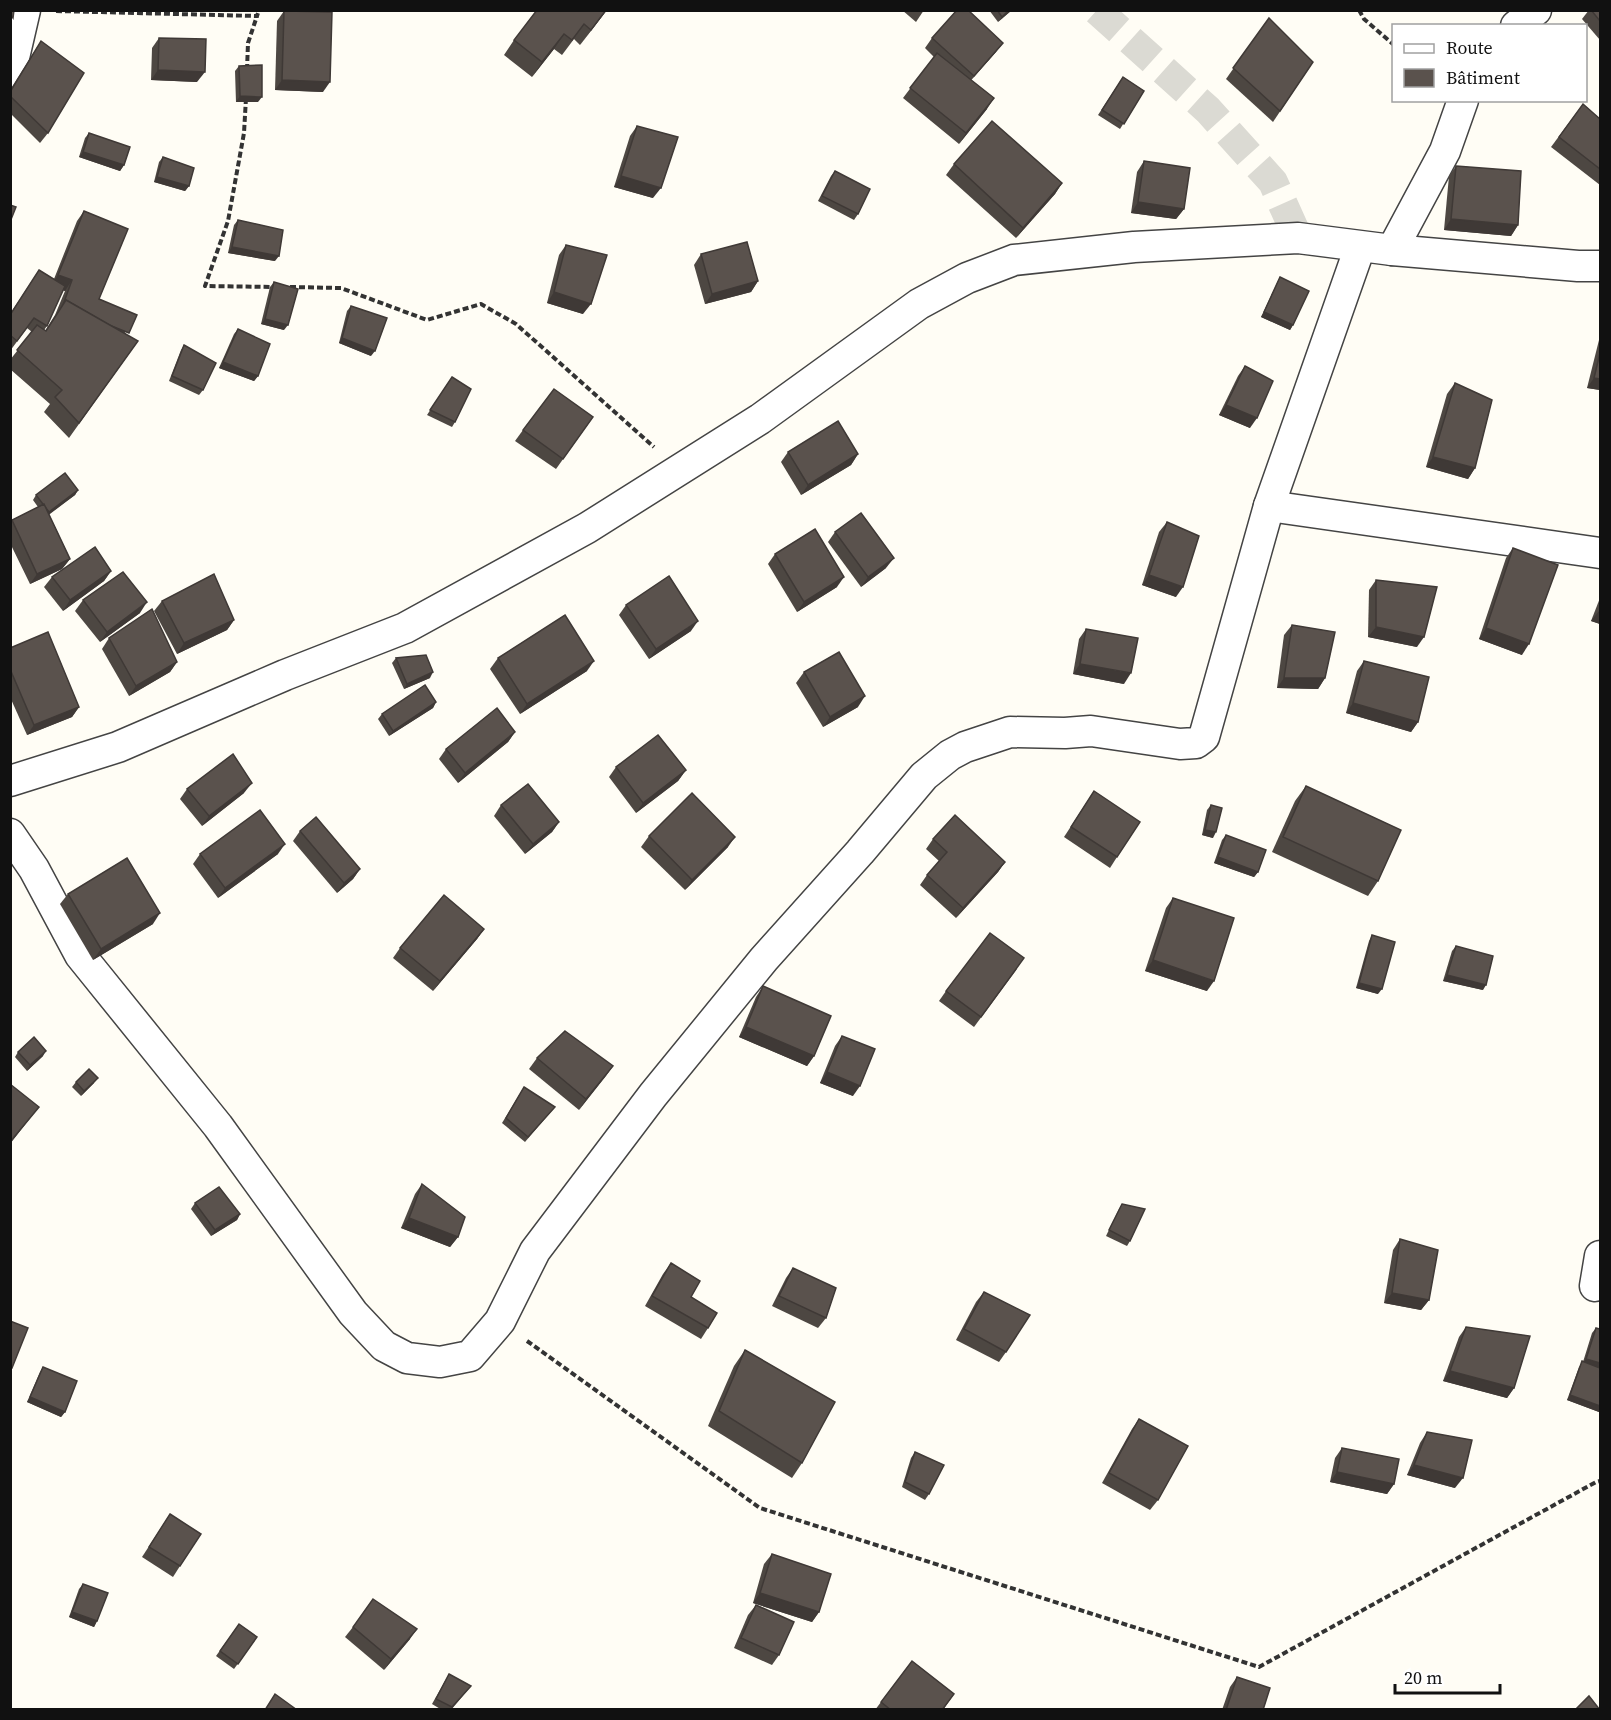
<svg xmlns="http://www.w3.org/2000/svg" width="1611" height="1720" font-family="'Source Serif 4',serif">
<style>
.lines{fill:none;stroke-linecap:round;stroke-linejoin:round}
.minor-tunnel{stroke:#dbdad3;stroke-width:30;stroke-dasharray:30 15;stroke-linecap:butt}
.minor-casing{stroke:#444;stroke-width:33}
.path{stroke:#333;stroke-width:4;stroke-dasharray:6 3;stroke-linecap:butt}
.minor{stroke:#fff;stroke-width:30}
.wall{fill:#4d4742;fill-rule:evenodd}
.shaded-wall{fill:#3f3936}
.building{fill:#5a524d;stroke:#3f3936;stroke-width:1.5}
</style>
<rect width="100%" height="100%" fill="#fffdf5"/>
<g class="lines">
<polyline class="minor-tunnel" points="1097,10 1208,110 1273,182 1298,238"/>
<defs>
<g id="minor">
<polyline points="1516,26 1536,10"/>
<polyline points="10,75 25,10"/>
<polyline points="1392,250 1445,151 1463,100"/>
<polyline points="1269,506 1600,553"/>
<polyline points="10,781 118,747 285,675 405,628 587,528 760,419 919,304 967,278 1014,260 1134,247 1298,238 1392,250 1578,266 1600,266"/>
<polyline points="10,834 34,869 80,955 218,1126 353,1313 384,1346 407,1358 440,1362 470,1356 500,1321 535,1251 653,1095 764,959 860,852 924,776 950,755 965,747 1010,732 1065,733 1091,731 1180,744 1196,743 1204,737 1269,506 1360,247"/>
<polyline points="1595,1286 1600,1256"/>
</g>
</defs>
<use href="#minor" class="minor-casing"/>
<g class="path">
<polyline points="1359,10 1364,19 1394,45"/>
<polyline points="56,11 257,16 259,10"/>
<polyline points="247,70 248,43 257,16"/>
<polyline points="246,98 244,133 228,221 205,286 274,287"/>
<polyline points="290,287 341,288 427,320 481,304 516,324 654,447"/>
<polyline points="527,1341 760,1508 1259,1667 1596,1482 1600,1481"/>
</g>
<use href="#minor" class="minor"/>
</g>
<g class="wall">
<polygon points="607,10 580,45 574,39 562,55 554,49 532,77 504,55 514,40"/>
<polygon points="902,10 924,10 916,22"/>
<polygon points="989,10 1012,10 998,22"/>
<polygon points="1589,10 1600,10 1600,40 1582,19"/>
<polygon points="284,11 323,92 275,90 277,21"/>
<polygon points="1269,18 1313,62 1273,122 1226,79"/>
<polygon points="159,38 197,82 151,80 152,48"/>
<polygon points="932,38 1003,43 995,53 971,80 987,109 959,144 903,98 934,57 925,48"/>
<polygon points="41,41 48,133 40,143 10,113 10,90"/>
<polygon points="239,66 258,102 236,102 235,71"/>
<polygon points="1123,77 1144,91 1120,129 1098,115"/>
<polygon points="1583,104 1600,119 1600,185 1551,147"/>
<polygon points="637,126 653,198 614,187 630,136"/>
<polygon points="89,133 124,165 120,171 79,157 85,138"/>
<polygon points="163,157 189,186 185,191 154,182 159,162"/>
<polygon points="1144,161 1184,209 1176,219 1131,213 1137,172"/>
<polygon points="954,164 1062,183 1055,194 1016,238 946,175"/>
<polygon points="1456,166 1518,225 1511,236 1444,230 1449,176"/>
<polygon points="835,171 858,214 854,220 818,201 831,176"/>
<path d="M84,211L99,299L127,335L138,341L69,438L44,412L50,404L10,369V360L32,332L27,328L10,351V314L39,270L54,279L77,221ZM63,290L65,291L55,315L45,331L44,330L47,326Z"/>
<polygon points="238,220 275,261 228,253 234,225"/>
<polygon points="566,245 583,314 547,303 559,255"/>
<polygon points="701,254 758,281 751,292 705,304 694,265"/>
<polygon points="1280,277 1293,325 1290,330 1261,317 1277,283"/>
<polygon points="274,282 284,330 261,324 270,287"/>
<polygon points="351,306 371,356 339,343 347,311"/>
<polygon points="238,329 258,376 254,381 219,368 234,334"/>
<polygon points="1600,336 1600,390 1587,388"/>
<polygon points="184,345 203,390 199,395 169,381 181,350"/>
<polygon points="1245,366 1250,428 1219,415 1238,376"/>
<polygon points="452,377 455,422 452,427 427,415"/>
<polygon points="1455,383 1475,468 1468,479 1426,467 1447,394"/>
<polygon points="593,417 556,469 515,441 523,430"/>
<polygon points="788,452 858,454 851,465 801,495 781,462"/>
<polygon points="78,490 75,495 49,514 70,559 62,569 30,584 10,543 10,521 38,507 33,500 36,495"/>
<polygon points="1167,522 1176,597 1142,585 1159,532"/>
<polygon points="835,532 886,568 861,587 828,542"/>
<polygon points="1513,548 1522,655 1479,639 1506,558"/>
<polygon points="775,554 837,587 797,612 768,564"/>
<polygon points="111,571 104,581 63,611 44,587 52,577"/>
<polygon points="1376,580 1417,647 1368,637 1369,590"/>
<polygon points="1600,598 1600,624 1591,621"/>
<polygon points="83,600 140,613 100,642 75,611"/>
<polygon points="162,601 234,620 227,630 177,654 154,611"/>
<polygon points="626,605 691,631 649,659 619,615"/>
<polygon points="1292,625 1325,678 1318,689 1277,688 1284,635"/>
<polygon points="1086,629 1124,684 1073,674 1079,639"/>
<polygon points="109,638 177,662 170,672 129,696 102,649"/>
<polygon points="10,648 79,707 72,717 27,735 10,697"/>
<polygon points="396,658 430,678 404,689 392,663"/>
<polygon points="498,658 587,671 520,714 490,669"/>
<polygon points="1364,661 1418,722 1411,732 1346,713 1357,671"/>
<polygon points="804,672 858,707 823,727 796,683"/>
<polygon points="436,702 433,708 389,736 378,719 382,714"/>
<polygon points="515,732 508,742 458,783 439,759 446,749"/>
<polygon points="616,767 686,770 678,781 636,813 609,777"/>
<polygon points="1306,786 1378,881 1368,896 1272,852 1295,801"/>
<polygon points="187,789 244,793 202,826 180,799"/>
<polygon points="1094,791 1117,857 1110,868 1064,837"/>
<polygon points="501,805 559,822 552,832 525,854 494,816"/>
<polygon points="1211,805 1213,838 1202,835 1207,810"/>
<polygon points="300,831 360,869 353,879 337,893 293,841"/>
<polygon points="1226,835 1258,872 1254,877 1214,863 1222,840"/>
<polygon points="649,836 728,847 685,890 641,847"/>
<polygon points="933,839 1005,862 998,872 956,918 920,885 927,875 939,861 926,849"/>
<polygon points="200,854 278,854 218,898 193,864"/>
<polygon points="68,894 153,924 93,960 60,904"/>
<polygon points="1173,898 1207,991 1145,971 1166,908"/>
<polygon points="484,929 477,939 433,991 393,958 400,948"/>
<polygon points="1372,935 1378,994 1356,988 1369,941"/>
<polygon points="1456,946 1483,990 1443,981 1452,951"/>
<polygon points="1017,969 974,1027 939,1001 946,991"/>
<polygon points="763,986 814,1056 807,1066 739,1037 756,997"/>
<polygon points="842,1036 853,1096 820,1083 835,1046"/>
<polygon points="18,1052 43,1056 27,1071 15,1057"/>
<polygon points="537,1058 613,1066 579,1110 529,1069"/>
<polygon points="76,1082 94,1083 81,1096 72,1087"/>
<polygon points="524,1087 555,1107 525,1142 502,1123"/>
<polygon points="422,1184 458,1237 450,1247 401,1228 415,1194"/>
<polygon points="195,1203 240,1214 237,1220 211,1236 191,1209"/>
<polygon points="1122,1204 1130,1241 1127,1246 1106,1236 1119,1209"/>
<polygon points="1400,1239 1429,1300 1421,1310 1384,1303 1393,1250"/>
<polygon points="671,1263 708,1328 701,1339 645,1306 663,1274"/>
<polygon points="793,1268 826,1318 818,1328 772,1306 786,1278"/>
<polygon points="984,1292 1006,1352 999,1362 956,1340 976,1302"/>
<polygon points="1466,1327 1514,1388 1507,1398 1443,1381 1459,1337"/>
<polygon points="1596,1328 1599,1412 1567,1400 1579,1367 1583,1362 1592,1333"/>
<polygon points="745,1350 802,1463 792,1478 708,1426 734,1366"/>
<polygon points="43,1367 65,1412 61,1417 27,1402 40,1372"/>
<polygon points="1139,1419 1158,1500 1150,1510 1102,1483 1132,1429"/>
<polygon points="1427,1432 1455,1488 1407,1475 1420,1443"/>
<polygon points="1342,1448 1394,1484 1387,1494 1330,1482 1335,1458"/>
<polygon points="915,1452 929,1494 925,1500 902,1487 911,1458"/>
<polygon points="170,1514 180,1566 173,1577 142,1557"/>
<polygon points="772,1554 819,1612 812,1622 753,1603 764,1564"/>
<polygon points="83,1584 97,1621 94,1627 69,1617 79,1589"/>
<polygon points="756,1605 779,1655 772,1665 734,1648 748,1615"/>
<polygon points="239,1624 257,1637 234,1669 216,1656"/>
<polygon points="353,1627 410,1639 384,1670 345,1637"/>
<polygon points="912,1661 954,1694 943,1710 875,1710"/>
<polygon points="449,1674 471,1686 451,1710 442,1710 432,1704"/>
<polygon points="1237,1677 1263,1710 1222,1710 1230,1687"/>
</g>
<g class="shaded-wall">
<polygon points="606,10 607,10 580,45 591,30"/>
<polygon points="1009,10 1012,10 998,22 1002,17"/>
<polygon points="564,34 554,49 532,77 542,62"/>
<polygon points="1003,43 995,53 966,86 974,76"/>
<polygon points="158,70 205,72 197,82 151,80"/>
<polygon points="282,80 330,82 323,92 275,90"/>
<polygon points="240,96 262,97 258,102 236,102"/>
<polygon points="994,98 987,109 959,144 966,133"/>
<polygon points="83,152 124,165 120,171 79,157"/>
<polygon points="621,176 661,188 653,198 614,187"/>
<polygon points="157,177 189,186 185,191 154,182"/>
<polygon points="1062,183 1055,194 1016,238 1023,228"/>
<polygon points="1138,202 1184,209 1176,219 1131,213"/>
<polygon points="1451,219 1518,225 1511,236 1444,230"/>
<polygon points="232,247 279,256 275,261 228,253"/>
<polygon points="58,275 72,280 65,291 51,285"/>
<polygon points="758,281 751,292 705,304 712,294"/>
<polygon points="554,292 591,304 583,314 547,303"/>
<polygon points="1264,312 1293,325 1290,330 1261,317"/>
<polygon points="265,319 288,325 284,330 261,324"/>
<polygon points="342,338 375,351 371,356 339,343"/>
<polygon points="223,362 258,376 254,381 219,368"/>
<polygon points="1594,378 1600,379 1600,390 1587,388"/>
<polygon points="1226,405 1257,418 1250,428 1219,415"/>
<polygon points="858,454 851,465 801,495 808,485"/>
<polygon points="1433,457 1475,468 1468,479 1426,467"/>
<polygon points="78,490 75,495 46,517 49,512"/>
<polygon points="894,558 886,568 861,587 868,577"/>
<polygon points="70,559 62,569 30,584 37,574"/>
<polygon points="111,571 104,581 63,611 70,600"/>
<polygon points="1149,575 1183,587 1176,597 1142,585"/>
<polygon points="844,577 837,587 797,612 804,602"/>
<polygon points="147,602 140,613 100,642 107,632"/>
<polygon points="1599,611 1600,611 1600,624 1591,621"/>
<polygon points="234,620 227,630 177,654 184,643"/>
<polygon points="698,621 691,631 649,659 656,649"/>
<polygon points="1376,627 1424,637 1417,647 1368,637"/>
<polygon points="1486,628 1529,644 1522,655 1479,639"/>
<polygon points="594,661 587,671 520,714 527,704"/>
<polygon points="177,662 170,672 129,696 136,686"/>
<polygon points="1080,664 1131,673 1124,684 1073,674"/>
<polygon points="433,672 430,678 404,689 407,684"/>
<polygon points="1284,678 1325,678 1318,689 1277,688"/>
<polygon points="865,696 858,707 823,727 830,717"/>
<polygon points="436,702 433,708 389,736 393,731"/>
<polygon points="1353,703 1418,722 1411,732 1346,713"/>
<polygon points="79,707 72,717 27,735 34,725"/>
<polygon points="515,732 508,742 458,783 465,773"/>
<polygon points="686,770 678,781 636,813 643,803"/>
<polygon points="252,783 244,793 202,826 209,816"/>
<polygon points="559,822 552,832 525,854 533,844"/>
<polygon points="1205,830 1216,832 1213,838 1202,835"/>
<polygon points="735,837 728,847 685,890 692,880"/>
<polygon points="285,844 278,854 218,898 225,888"/>
<polygon points="1218,857 1258,872 1254,877 1214,863"/>
<polygon points="1005,862 998,872 956,918 963,908"/>
<polygon points="360,869 353,879 337,893 344,883"/>
<polygon points="160,913 153,924 93,960 101,949"/>
<polygon points="484,929 477,939 433,991 440,981"/>
<polygon points="1153,960 1214,981 1207,991 1145,971"/>
<polygon points="1447,975 1486,985 1483,990 1443,981"/>
<polygon points="1359,983 1382,989 1378,994 1356,988"/>
<polygon points="746,1027 814,1056 807,1066 739,1037"/>
<polygon points="46,1051 43,1056 27,1071 30,1065"/>
<polygon points="613,1066 606,1076 579,1110 586,1099"/>
<polygon points="827,1072 860,1086 853,1096 820,1083"/>
<polygon points="98,1078 94,1083 81,1096 84,1091"/>
<polygon points="39,1107 31,1117 10,1144 10,1142"/>
<polygon points="240,1214 237,1220 211,1236 215,1230"/>
<polygon points="409,1218 458,1237 450,1247 401,1228"/>
<polygon points="1392,1293 1429,1300 1421,1310 1384,1303"/>
<polygon points="1586,1359 1600,1363 1600,1370 1582,1364"/>
<polygon points="1450,1371 1514,1388 1507,1398 1443,1381"/>
<polygon points="1570,1395 1600,1406 1600,1411 1599,1412 1567,1400"/>
<polygon points="30,1397 65,1412 61,1417 27,1402"/>
<polygon points="1414,1465 1463,1478 1455,1488 1407,1475"/>
<polygon points="1337,1472 1394,1484 1387,1494 1330,1482"/>
<polygon points="760,1593 819,1612 812,1622 753,1603"/>
<polygon points="72,1612 97,1621 94,1627 69,1617"/>
<polygon points="417,1629 410,1639 384,1670 391,1659"/>
</g>
<g class="building">
<polygon points="10,10 14,10 13,18 10,14"/>
<polygon points="537,10 606,10 591,30 584,24 572,40 564,34 542,62 514,40"/>
<polygon points="957,10 968,10 1003,43 974,76 932,38"/>
<polygon points="997,10 1009,10 1002,17"/>
<polygon points="1591,10 1600,10 1600,21"/>
<polygon points="284,11 332,12 330,82 282,80"/>
<polygon points="1269,18 1313,62 1280,111 1233,68"/>
<polygon points="159,38 206,39 205,72 158,70"/>
<polygon points="41,41 84,73 48,133 10,96 10,92"/>
<polygon points="937,53 994,98 966,133 910,88"/>
<polygon points="262,65 262,97 240,96 239,66"/>
<polygon points="1123,77 1144,91 1124,124 1102,110"/>
<polygon points="1583,104 1600,119 1600,169 1559,137"/>
<polygon points="992,121 1062,183 1023,228 954,164"/>
<polygon points="637,126 678,137 661,188 621,176"/>
<polygon points="89,133 130,147 124,165 83,152"/>
<polygon points="163,157 194,168 189,186 157,177"/>
<polygon points="1144,161 1190,168 1184,209 1138,202"/>
<polygon points="1456,166 1521,171 1518,225 1451,219"/>
<polygon points="835,171 870,189 858,214 822,196"/>
<polygon points="10,205 16,207 10,222"/>
<polygon points="84,211 128,229 99,299 137,315 129,333 109,325 66,300 63,305 72,280 58,275"/>
<polygon points="238,220 283,230 279,256 232,247"/>
<polygon points="747,242 758,281 712,294 701,254"/>
<polygon points="566,245 607,255 591,304 554,292"/>
<polygon points="39,270 65,286 47,326 34,318 17,341 10,335 10,315"/>
<polygon points="1280,277 1309,291 1293,325 1264,312"/>
<polygon points="274,282 298,289 288,325 265,319"/>
<polygon points="66,300 138,341 79,423 55,397 62,390 17,350 37,325 46,331"/>
<polygon points="351,306 387,318 375,351 342,338"/>
<polygon points="238,329 270,344 258,376 223,362"/>
<polygon points="184,345 216,363 203,390 172,376"/>
<polygon points="1600,353 1600,379 1594,378"/>
<polygon points="1245,366 1273,381 1257,418 1226,405"/>
<polygon points="452,377 471,389 455,422 430,410"/>
<polygon points="1455,383 1492,400 1475,468 1433,457"/>
<polygon points="554,389 593,417 563,459 523,430"/>
<polygon points="838,421 858,454 808,485 788,452"/>
<polygon points="65,473 78,490 49,512 36,495"/>
<polygon points="44,504 70,559 37,574 12,520"/>
<polygon points="861,513 894,558 868,577 835,532"/>
<polygon points="1167,522 1199,536 1183,587 1149,575"/>
<polygon points="815,529 844,577 804,602 775,554"/>
<polygon points="95,547 111,571 70,600 52,577"/>
<polygon points="1513,548 1558,565 1529,644 1486,628"/>
<polygon points="123,572 147,602 107,632 83,600"/>
<polygon points="214,574 234,620 184,643 162,601"/>
<polygon points="669,576 698,621 656,649 626,605"/>
<polygon points="1376,580 1437,587 1424,637 1376,627"/>
<polygon points="152,609 177,662 136,686 109,638"/>
<polygon points="565,615 594,661 527,704 498,658"/>
<polygon points="1292,625 1335,632 1325,678 1284,678"/>
<polygon points="1086,629 1138,638 1131,673 1080,664"/>
<polygon points="48,632 79,707 34,725 10,669 10,648"/>
<polygon points="839,652 865,696 830,717 804,672"/>
<polygon points="426,655 433,672 407,684 396,658"/>
<polygon points="1364,661 1429,677 1418,722 1353,703"/>
<polygon points="425,685 436,702 393,731 382,714"/>
<polygon points="497,708 515,732 465,773 446,749"/>
<polygon points="658,735 686,770 643,803 616,767"/>
<polygon points="233,754 252,783 209,816 187,789"/>
<polygon points="528,784 559,822 533,844 501,805"/>
<polygon points="1306,786 1401,830 1378,881 1283,837"/>
<polygon points="1094,791 1140,822 1117,857 1071,827"/>
<polygon points="692,793 735,837 692,880 649,836"/>
<polygon points="1211,805 1222,808 1216,832 1205,830"/>
<polygon points="260,810 285,844 225,888 200,854"/>
<polygon points="955,815 1005,862 963,908 927,875 947,852 933,839"/>
<polygon points="316,817 360,869 344,883 300,831"/>
<polygon points="1226,835 1266,850 1258,872 1218,857"/>
<polygon points="127,858 160,913 101,949 68,894"/>
<polygon points="444,895 484,929 440,981 400,948"/>
<polygon points="1173,898 1234,918 1214,981 1153,960"/>
<polygon points="990,933 1024,958 981,1017 946,991"/>
<polygon points="1372,935 1395,942 1382,989 1359,983"/>
<polygon points="1456,946 1493,956 1486,985 1447,975"/>
<polygon points="763,986 831,1016 814,1056 746,1027"/>
<polygon points="565,1031 613,1066 586,1099 537,1058"/>
<polygon points="842,1036 875,1049 860,1086 827,1072"/>
<polygon points="34,1037 46,1051 30,1065 18,1052"/>
<polygon points="89,1069 98,1078 84,1091 76,1082"/>
<polygon points="10,1084 39,1107 10,1142"/>
<polygon points="524,1087 555,1107 528,1137 506,1118"/>
<polygon points="422,1184 465,1217 458,1237 409,1218"/>
<polygon points="219,1187 240,1214 215,1230 195,1203"/>
<polygon points="1122,1204 1145,1209 1130,1241 1109,1230"/>
<polygon points="1400,1239 1438,1250 1429,1300 1392,1293"/>
<polygon points="671,1263 700,1281 691,1297 717,1313 708,1328 652,1296"/>
<polygon points="793,1268 836,1288 826,1318 779,1296"/>
<polygon points="984,1292 1030,1315 1006,1352 964,1329"/>
<polygon points="10,1321 28,1328 12,1368 10,1367"/>
<polygon points="1466,1327 1530,1336 1514,1388 1450,1371"/>
<polygon points="1596,1328 1600,1329 1600,1363 1586,1359"/>
<polygon points="745,1350 835,1402 802,1463 719,1411"/>
<polygon points="1582,1361 1600,1368 1600,1406 1570,1395"/>
<polygon points="43,1367 77,1381 65,1412 30,1397"/>
<polygon points="1139,1419 1188,1446 1158,1500 1109,1473"/>
<polygon points="1427,1432 1472,1440 1463,1478 1414,1465"/>
<polygon points="1342,1448 1399,1459 1394,1484 1337,1472"/>
<polygon points="915,1452 944,1465 929,1494 905,1482"/>
<polygon points="170,1514 201,1534 180,1566 149,1547"/>
<polygon points="772,1554 831,1574 819,1612 760,1593"/>
<polygon points="83,1584 108,1593 97,1621 72,1612"/>
<polygon points="373,1599 417,1629 391,1659 353,1627"/>
<polygon points="756,1605 794,1622 779,1655 741,1638"/>
<polygon points="239,1624 257,1637 238,1664 220,1651"/>
<polygon points="912,1661 954,1694 942,1710 891,1710 881,1702"/>
<polygon points="449,1674 471,1686 452,1707 436,1699"/>
<polygon points="1237,1677 1270,1688 1263,1710 1226,1710"/>
<polygon points="275,1694 297,1710 265,1710"/>
<polygon points="1589,1696 1600,1710 1575,1710"/>
</g>
<rect width="1611" height="1720" fill="none" stroke="#111111" stroke-width="24"/>
<rect x="1392" y="24" width="195" height="78" fill="#ffffff" stroke="#a0a0a0" stroke-width="1.5"/>
<rect x="1404" y="44" width="30" height="9" fill="#ffffff" stroke="#a0a0a0" stroke-width="1.5"/>
<text x="1446" y="54" font-size="18" fill="#111111">Route</text>
<rect x="1404" y="69" width="30" height="18" fill="#5a524d" stroke="#a0a0a0" stroke-width="1.5"/>
<text x="1446" y="84" font-size="18" fill="#111111">Bâtiment</text>
<path d="M1395 1684v9h105v-9" fill="none" stroke="#111111" stroke-width="3"/>
<text x="1404" y="1684" font-size="18" fill="#111111" stroke="#ffffff" stroke-width="4.5" paint-order="stroke">20 m</text>
</svg>
